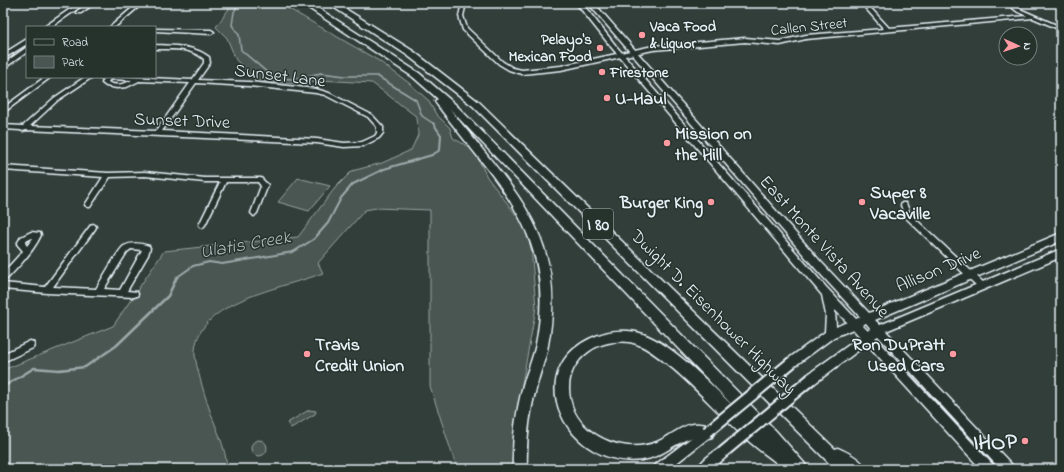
<svg xmlns="http://www.w3.org/2000/svg" width="1064" height="472" font-family="'Indie Flower',sans-serif">
<style>
.green{fill:#495651;stroke:#98a4a4}
.lines{fill:none;stroke-linecap:round;stroke-linejoin:round}
.stream-far2{stroke:#9ea9ab;stroke-width:1.5}
.stream-far1{stroke:#9ea9ab;stroke-width:2}
.stream{stroke:#9ea9ab;stroke-width:2.5}
.minor-casing{stroke:#e8f1f8;stroke-width:3}
.major-casing{stroke:#e8f1f8;stroke-width:3}
.highway-casing{stroke:#e8f1f8;stroke-width:3}
.minor{fill:#26332d;fill-rule:evenodd}
.major{fill:#26332d;fill-rule:evenodd}
.highway{fill:#26332d;fill-rule:evenodd}
.major-bridge-casing{stroke:#e8f1f8;stroke-width:14;stroke-linecap:butt}
.major-bridge{stroke:#26332d;stroke-width:10}
.poi-dot{fill:#ff9aa2;stroke:#26332d;stroke-width:1.5}
.labels{text-anchor:middle;stroke-width:3;stroke-linejoin:round;paint-order:stroke}
.far-poi-label{font-size:15px;font-weight:bold;fill:#e8f1f8;stroke:#26332d;text-anchor:start}
.far-street-label{font-size:15px;fill:#e8f1f8;stroke:#26332d}
.shield{fill:#26332d;stroke:#aeb8bb;stroke-width:1}
.shield-label{font-size:17px;font-weight:bold;fill:#e8f1f8}
.street-label{font-size:18px;fill:#e8f1f8;stroke:#26332d}
.poi-label{font-size:18px;font-weight:bold;fill:#e8f1f8;stroke:#26332d;text-anchor:start}
.water-label{font-size:19px;font-style:italic;fill:#b1bbbe;stroke:#26332d}
.near-poi-label{font-size:22px;font-weight:bold;fill:#e8f1f8;stroke:#26332d;text-anchor:end}
</style>
<rect width="100%" height="100%" fill="#323e39"/>
<filter id="ink" filterUnits="userSpaceOnUse"><feTurbulence type="fractalNoise" baseFrequency=".025" numOctaves="2"/><feDisplacementMap in="SourceGraphic" scale="8" xChannelSelector="R" yChannelSelector="G"/><feConvolveMatrix kernelMatrix="1 2 1 2 8 2 1 2 1" color-interpolation-filters="sRGB"/></filter>
<g filter="url(#ink)">
<g class="green">
<path d="M233,3H279L379,61L409,83L428,100L436,114L450,128L453,138L474,150L487,177L530,233L536,308L522,384L512,469H457L430,386V210L376,208L365,210L318,263L323,273C286,288 193,300 195,355C196,366 204,393 208,405C215,427 226,446 227,469H3V370L113,326L164,251L298,237L335,188L352,171L382,163L411,150L418,135L417,117L372,83L319,80L301,84L267,82L254,79L236,60L227,38L216,27Z"/>
<polygon points="298,178 330,186 309,211 278,202"/>
<polygon points="309,410 316,411 315,414 291,428 287,423"/>
<circle cx="259" cy="448" r="8"/>
</g>
<g class="lines">
<polyline class="stream-far2" points="239,3 234,12 232,25 239,35 241,50 269,74 278,78 292,79 321,73 345,76 377,76 416,100 422,116 434,124"/>
<polyline class="stream-far1" points="176,278 193,266 209,262 222,264 293,252 314,239 328,223 341,198 353,184 384,169 432,155 440,150 441,135 433,123"/>
<polyline class="stream" points="3,387 34,368 59,370 85,367 116,346 168,296 177,277"/>
<defs>
<g id="minor">
<polygon points="138,3 143,3 115,27 110,27"/>
<polygon points="462,3 466,3 463,16 467,28 503,62 513,68 522,70 561,66 653,46 745,38 780,41 806,35 884,29 861,3 866,3 889,28 1027,16 1018,12 1006,3 1011,3 1022,10 1061,27 1061,30 1033,18 806,39 780,45 745,42 653,50 561,70 522,74 509,70 499,64 463,30 459,16"/>
<polygon points="155,29 211,30 214,32 211,34 155,31"/>
<path d="M155,45C174,46 193,45 209,57L210,63L198,80L249,82L316,89L329,93L372,115L383,127V133L379,138L363,146L344,147L317,143L26,130L23,131L20,130L3,129V125L23,126L54,98L85,77H129L192,80L204,63V59C190,47 172,49 155,49ZM91,78L104,79L102,83L106,86L117,88L127,87L139,81L190,83L156,131L30,126L58,100ZM110,79L132,80C125,84 116,87 108,82ZM196,83L249,86L316,93L325,95L368,117L377,127V133L375,136L362,142L344,143L317,139L162,131Z"/>
<polygon points="45,77 51,77 3,113 3,108"/>
<polygon points="3,166 108,173 145,172 205,178 261,178 268,185 257,213 254,216 251,213 261,186 258,182 226,182 205,225 202,228 199,225 220,182 205,182 145,176 110,177 90,207 88,207 85,205 103,177 3,170"/>
<polygon points="902,203 906,203 910,214 985,284 986,286 985,288 982,289 979,288 905,217 901,205"/>
<path d="M93,224L95,225L96,227L95,229L53,287L96,289C101,281 118,250 124,246C132,242 140,243 149,246L150,248L148,255L127,291L137,292L138,294L137,296L134,297L47,293L3,289V283L45,287L91,225ZM131,249L142,250L120,290L104,289L127,252Z"/>
<path d="M31,232L40,233L41,235C33,252 19,266 6,280L3,281V273L23,251L17,244L21,237ZM32,238H33L27,246L25,243L26,241Z"/>
<polygon points="30,341 33,342 34,345 33,348 3,362 3,354"/>
</g>
<g id="major">
<polygon points="79,3 86,3 51,27 44,27"/>
<polygon points="88,3 95,3 81,13 77,13 77,11"/>
<path d="M576,3H582L616,46L826,287L856,319L860,317L815,268L588,3H594L821,262L869,313L1061,233V241L875,320L880,325L1061,249V257L886,331L1012,465L1014,469H1000L878,336L875,338L993,465L995,469H981L867,344L815,383L811,384L807,383L806,379L807,375L860,337L853,329L834,337L796,365L792,367L788,365L787,362L788,359L825,332L826,315L822,295L612,48ZM835,310L847,322L836,327ZM866,323L871,329L868,331L862,325Z"/>
<polygon points="27,39 27,44 3,59 3,54"/>
<polygon points="27,47 27,52 3,69 3,64"/>
<polygon points="707,426 711,428 713,432 711,436 669,469 653,469 655,465"/>
<path d="M722,447L726,449L728,453L726,457L712,469H697C701,461 714,451 722,447Z"/>
</g>
<g id="highway">
<path d="M301,3H310L419,73L456,105L776,431L805,464L807,469C800,469 792,469 787,468C781,467 774,461 769,457C733,432 705,395 671,367C661,359 651,350 639,345C624,338 601,342 588,352C576,361 569,373 569,388C569,405 577,420 589,430C608,445 633,451 657,442C678,433 687,417 712,427L714,432L712,437C705,440 698,435 691,438C674,443 663,457 642,460C567,470 516,368 596,336C610,330 628,329 643,334C674,345 711,385 735,408L450,109C511,188 569,235 548,345C546,358 540,372 537,385C529,413 526,441 527,469H513C512,441 516,412 523,385C527,372 533,358 536,344C558,233 496,184 436,103L435,101L438,99L413,77Z"/>
<path d="M327,3H336L413,51L479,102L835,449L838,448C847,452 862,459 866,469H835L473,106L407,55Z"/>
</g>
</defs>
<use href="#minor" class="minor-casing"/>
<use href="#major" class="major-casing"/>
<use href="#highway" class="highway-casing"/>
<use href="#minor" class="minor"/>
<use href="#major" class="major"/>
<use href="#highway" class="highway"/>
<defs>
<g id="major-bridge">
<polyline points="707,432 792,362"/>
<polyline points="722,453 811,379"/>
</g>
</defs>
<use href="#major-bridge" class="major-bridge-casing"/>
<use href="#major-bridge" class="major-bridge"/>
</g>
</g>
<g class="poi-dot">
<circle cx="642" cy="35" r="4"/>
<circle cx="600" cy="48" r="4"/>
<circle cx="602" cy="72" r="4"/>
<circle cx="607" cy="98" r="4"/>
<circle cx="667" cy="143" r="4"/>
<circle cx="711" cy="202" r="4"/>
<circle cx="862" cy="202" r="4"/>
<circle cx="307" cy="354" r="4"/>
<circle cx="953" cy="354" r="4"/>
<circle cx="1025" cy="441" r="4"/>
</g>
<g class="labels">
<g class="far-poi-label">
<text x="650" y="31">Vaca Food<tspan x="650" dy="17">&amp; Liquor</tspan></text>
<text x="592" y="44" text-anchor="end">Pelayo's<tspan x="592" dy="17">Mexican Food</tspan></text>
<text x="610" y="77">Firestone</text>
</g>
<g class="far-street-label">
<text transform="translate(809 26) rotate(-6)" y="5">Callen Street</text>
</g>
<rect class="shield" x="583" y="209" width="30" height="30" rx="3"/>
<g class="shield-label">
<text x="598" y="230">I 80</text>
</g>
<g class="street-label">
<text transform="translate(280 75) rotate(7)" y="6">Sunset Lane</text>
<text transform="translate(182 120) rotate(2)" y="6">Sunset Drive</text>
<text transform="translate(825 246) rotate(48)" y="6">East Monte Vista Avenue</text>
<text transform="translate(938 269) rotate(-23)" y="6">Allison Drive</text>
<text transform="translate(714 312) rotate(45)" y="6">Dwight D. Eisenhower Highway</text>
</g>
<g class="poi-label">
<text x="615" y="104">U-Haul</text>
<text x="675" y="139">Mission on<tspan x="675" dy="21">the Hill</tspan></text>
<text x="870" y="198">Super 8<tspan x="870" dy="21">Vacaville</tspan></text>
<text x="703" y="208" text-anchor="end">Burger King</text>
<text x="315" y="350">Travis<tspan x="315" dy="21">Credit Union</tspan></text>
<text x="945" y="350" text-anchor="end">Ron DuPratt<tspan x="945" dy="21">Used Cars</tspan></text>
</g>
<g class="water-label">
<text transform="translate(245 243) rotate(-10)" y="7">Ulatis Creek</text>
</g>
<g class="near-poi-label">
<text x="1017" y="449">IHOP</text>
</g>
</g>
<rect width="1064" height="472" fill="none" stroke="#26332d" stroke-width="16"/>
<rect x="8" y="8" width="1048" height="456" fill="none" stroke="#e8f1f8" stroke-width="1.5" filter="url(#ink)"/>
<rect x="26" y="26" width="130" height="52" fill="#26332d" stroke="#747f7e"/>
<rect x="34" y="39" width="20" height="6" fill="#26332d" stroke="#747f7e"/>
<text x="62" y="46" font-size="12" fill="#e8f1f8">Road</text>
<rect x="34" y="56" width="20" height="12" fill="#495651" stroke="#747f7e"/>
<text x="62" y="66" font-size="12" fill="#e8f1f8">Park</text>
<g transform="translate(1018 46) rotate(93)"><circle r="19" fill="#26332d" stroke="#747f7e"/>
<path d="M0-3L7 15L0 10L-7 15Z" fill="#ff9aa2"/>
<text y="-6" font-size="11" font-weight="bold" text-anchor="middle" fill="#e8f1f8">N</text>
</g>
</svg>
